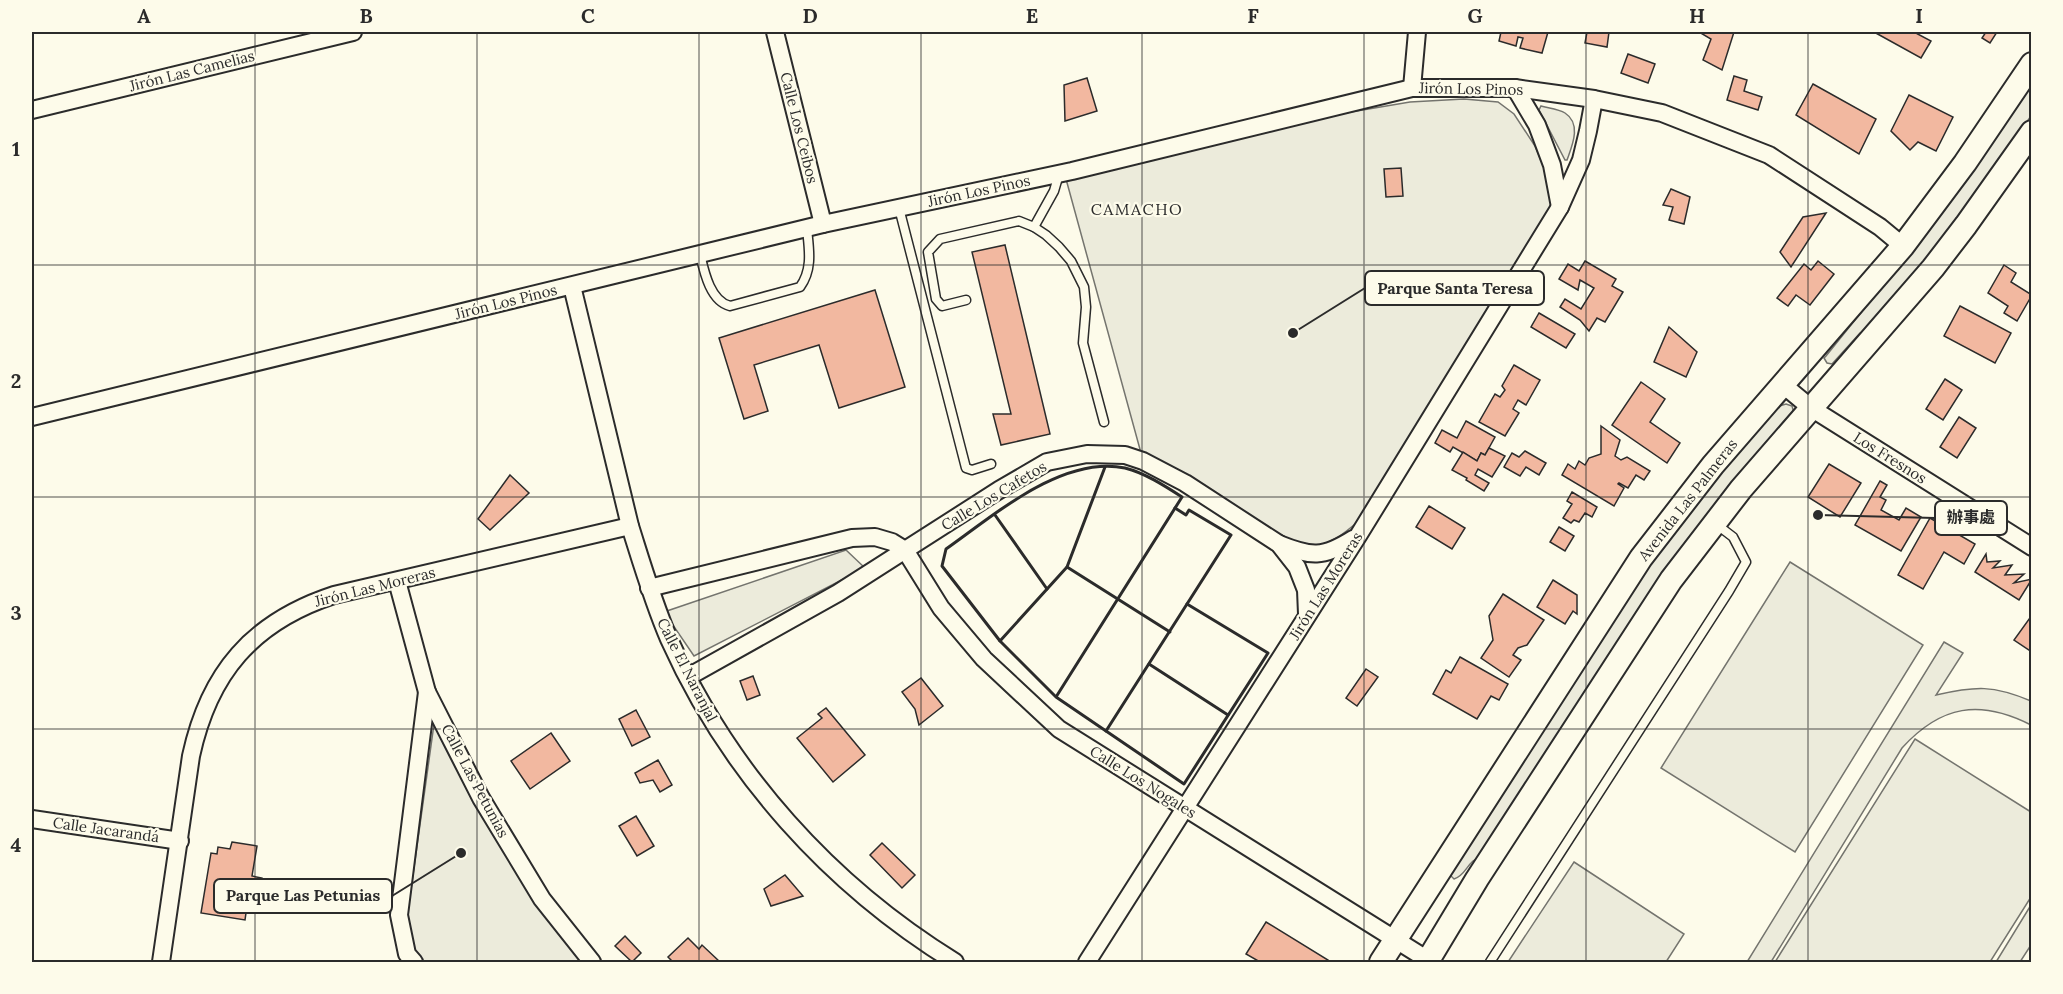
<svg xmlns="http://www.w3.org/2000/svg" width="2063" height="994" font-family="Lora,'Noto Sans SC',serif">
<style>
.green{fill:#ecebdb;stroke:#74746e;stroke-width:1.5}
.building{fill:#f2b8a0;stroke:#2b2b2b;stroke-width:1.5}
.lines{fill:none;stroke-linecap:round;stroke-linejoin:round}
.lane-casing{stroke:#2b2b2b;stroke-width:11}
.street-casing{stroke:#2b2b2b;stroke-width:20}
.secondary-casing{stroke:#2b2b2b;stroke-width:26}
.lane{stroke:#fdfbea;stroke-width:8}
.street{stroke:#fdfbea;stroke-width:16}
.secondary{stroke:#fdfbea;stroke-width:22}
.wall{stroke:#2b2b2b;stroke-width:3}
.grid{fill:none;stroke:#2b2b2b;stroke-width:1.5;stroke-opacity:0.55}
.labels{text-anchor:middle;stroke-width:4.5;stroke-linejoin:round;paint-order:stroke}
.street-label{font-size:15px;fill:#2b2b2b;stroke:#fdfbea}
.neighbourhood-label{font-size:16px;letter-spacing:1.5px;fill:#2b2b2b;stroke:#fdfbea}
.leader{fill:none;stroke:#2b2b2b;stroke-width:2}
.callout-dot{fill:#2b2b2b;stroke:#fdfbea;stroke-width:2}
.callout{fill:#fdfbea;stroke:#2b2b2b;stroke-width:2}
.callout-label{font-size:16px;text-anchor:middle;font-weight:bold;fill:#2b2b2b}
.neatline{fill:none;stroke:#2b2b2b;stroke-width:2}
.grid-label{font-size:20px;text-anchor:middle;font-weight:bold;fill:#2b2b2b}
</style>
<rect width="100%" height="100%" fill="#fdfbea"/>
<g class="green">
<polygon points="2031,79 2031,116 1955,224 1871,328 1860,333 1832,364 1827,363 1824,358 1826,356 1888,279"/>
<path d="M1464,99L1498,102L1514,114L1535,146L1550,182L1553,212L1361,519C1346,532 1328,548 1306,546C1298,545 1290,541 1282,539L1141,453L1066,179L1333,115L1410,102Z"/>
<path d="M1541,106C1548,108 1559,109 1565,113C1582,124 1572,146 1567,160H1565L1539,110Z"/>
<path d="M1786,404L1792,406L1794,413L1711,511L1639,608L1482,856C1479,858 1476,859 1473,861C1466,867 1464,876 1454,879L1450,875L1651,559L1713,481L1776,407Z"/>
<polygon points="846,550 865,568 694,656 664,612"/>
<polygon points="1790,562 1923,645 1795,852 1661,768"/>
<path d="M1944,642L1963,653L1936,695C1976,686 1993,685 2031,701V725C1980,699 1941,705 1902,748L1771,962H1747Z"/>
<polygon points="435,717 583,962 424,962 415,952 407,918"/>
<polygon points="1915,739 2031,812 2031,897 1990,962 1775,962"/>
<polygon points="1574,862 1684,934 1666,962 1508,962"/>
<polygon points="2031,905 2031,945 2020,962 1996,962"/>
</g>
<g class="building">
<polygon points="1501,32 1548,32 1542,53 1520,48 1523,38 1518,37 1516,46 1499,41"/>
<polygon points="1587,32 1609,32 1607,47 1585,43"/>
<polygon points="1699,32 1734,32 1722,70 1703,60 1711,39"/>
<polygon points="1874,32 1914,32 1931,41 1921,58"/>
<polygon points="1986,32 1997,32 1990,43 1982,38"/>
<polygon points="1628,54 1655,64 1648,83 1621,73"/>
<polygon points="1734,76 1747,80 1744,91 1762,97 1758,110 1727,100"/>
<polygon points="1087,78 1097,111 1065,121 1064,85"/>
<polygon points="1813,84 1876,119 1859,154 1796,115"/>
<polygon points="1909,95 1953,117 1936,151 1918,142 1910,150 1891,131"/>
<polygon points="1401,168 1403,196 1386,197 1384,169"/>
<polygon points="1671,189 1690,197 1684,224 1669,220 1673,207 1663,205"/>
<polygon points="1826,213 1791,267 1780,252 1803,217"/>
<polygon points="1005,245 1050,434 1001,445 993,414 1011,414 972,252"/>
<polygon points="1585,261 1616,279 1612,286 1623,292 1605,322 1597,318 1589,331 1580,320 1560,307 1565,299 1581,309 1594,288 1580,280 1578,290 1559,279 1568,264 1579,271"/>
<polygon points="1818,261 1834,274 1810,305 1796,295 1788,306 1777,298 1804,264 1811,270"/>
<polygon points="2004,265 2016,273 2011,282 2032,295 2017,321 2004,313 2008,306 1988,293"/>
<polygon points="875,290 905,387 839,408 819,345 754,365 768,411 744,419 719,338"/>
<polygon points="1960,306 2011,333 1995,363 1944,336"/>
<polygon points="1539,313 1575,334 1566,348 1531,327"/>
<polygon points="1669,327 1697,352 1686,377 1654,362"/>
<polygon points="1514,365 1540,380 1526,405 1518,400 1513,409 1519,413 1505,436 1479,422 1495,394 1500,397 1505,390 1502,386"/>
<polygon points="1945,379 1962,390 1943,420 1926,409"/>
<polygon points="1641,382 1665,399 1650,422 1680,443 1667,463 1612,425"/>
<polygon points="1959,417 1976,428 1957,458 1940,447"/>
<polygon points="1466,421 1495,437 1485,455 1481,453 1477,461 1453,447 1450,452 1435,443 1442,430 1457,438"/>
<polygon points="1601,426 1620,440 1615,456 1621,460 1627,457 1650,471 1644,480 1636,475 1628,488 1619,483 1618,484 1624,488 1614,506 1562,475 1568,464 1575,469 1579,461 1585,465 1589,458 1601,454"/>
<polygon points="1489,448 1505,456 1492,477 1478,469 1475,475 1489,483 1484,491 1466,480 1467,478 1452,470 1463,452 1477,461 1481,453 1485,455"/>
<polygon points="1525,451 1546,463 1539,475 1526,467 1520,476 1504,467 1512,453 1519,457"/>
<polygon points="1829,464 1861,483 1840,517 1808,497"/>
<polygon points="510,475 529,493 490,530 478,519"/>
<polygon points="1880,481 1887,485 1880,497 1886,500 1881,510 1899,520 1906,508 1921,517 1901,551 1855,525"/>
<polygon points="1572,492 1597,507 1592,517 1585,513 1579,522 1574,520 1571,523 1563,518 1572,504 1567,501"/>
<polygon points="1429,506 1465,528 1452,549 1416,527"/>
<polygon points="1930,518 1975,544 1964,564 1944,552 1923,589 1898,575"/>
<polygon points="1559,527 1574,536 1565,551 1550,542"/>
<polygon points="1986,554 1987,562 2000,561 1993,568 2012,565 2005,575 2024,574 2014,583 2032,579 2019,600 1975,572"/>
<polygon points="1553,580 1577,595 1577,614 1573,611 1565,624 1537,607"/>
<polygon points="1503,594 1544,620 1527,645 1518,648 1513,655 1521,660 1509,677 1481,658 1493,640 1489,616"/>
<polygon points="2032,615 2032,652 2014,640"/>
<polygon points="1460,657 1508,684 1499,700 1491,696 1477,719 1433,694 1446,670 1451,673"/>
<polygon points="1366,669 1378,677 1357,706 1346,698"/>
<polygon points="753,676 760,695 747,700 740,681"/>
<polygon points="921,678 943,706 919,725 915,709 902,692"/>
<polygon points="826,708 865,755 833,782 797,738 822,718 818,714"/>
<polygon points="636,710 650,737 632,746 619,719"/>
<polygon points="551,733 570,761 530,789 511,761"/>
<polygon points="658,760 672,785 660,792 653,780 640,783 635,773"/>
<polygon points="636,816 654,846 637,856 619,826"/>
<polygon points="232,842 257,846 252,876 262,878 258,908 247,906 245,920 201,913 211,853 217,854 218,847 230,849"/>
<polygon points="882,843 915,875 902,888 870,855"/>
<polygon points="785,875 803,896 771,906 764,889"/>
<polygon points="1266,922 1328,960 1327,962 1260,962 1246,954"/>
<polygon points="625,936 641,953 632,962 615,946"/>
<polygon points="688,938 699,949 702,945 720,962 673,962 668,957"/>
</g>
<g class="lines">
<defs>
<g id="lane">
<polyline points="899,208 966,468 972,470 991,464"/>
<polyline points="1034,227 1054,191 1059,174"/>
<path d="M700,254C704,271 710,301 730,306L800,287C813,269 809,249 807,229"/>
<polyline points="966,300 942,306 936,299 928,252 940,239 1019,221 1034,227 1046,235 1059,247 1071,261 1084,287 1086,307 1083,343 1104,422"/>
<polyline points="1490,962 1729,591 1746,562 1733,537 1716,524"/>
</g>
<g id="street">
<polyline points="775,32 823,224"/>
<polyline points="1412,88 1417,32"/>
<polyline points="1515,88 1537,125 1552,165 1560,207"/>
<polyline points="32,110 353,32"/>
<path d="M572,286L630,526C642,564 653,602 669,639C729,773 830,885 955,962"/>
<polyline points="1782,384 1811,408 2032,547"/>
<polyline points="32,417 823,224 1072,171 1412,88 1515,88 1594,99 1662,113 1769,155 1880,227 1903,246"/>
<path d="M1279,544C1311,557 1323,558 1353,539"/>
<polyline points="397,581 427,692 481,798 542,899 592,962"/>
<polyline points="649,588 852,538 875,537 892,542 905,550 941,608 984,659 1059,729 1428,960"/>
<polyline points="688,677 838,593 999,490 1047,462 1087,454 1125,455 1143,461 1185,483 1279,544 1297,567 1306,590 1307,614"/>
<polyline points="32,819 180,841"/>
<path d="M161,962L191,756C209,673 252,622 334,595L630,526"/>
<polyline points="414,962 407,954 399,915 427,692"/>
<polyline points="1087,962 1358,536 1560,207 1581,160 1588,131 1594,99"/>
</g>
<g id="secondary">
<polyline points="1381,962 1641,558 1713,465 1903,246 1965,163 2032,64"/>
<polyline points="1427,962 1477,879 1671,580 1741,489 1933,268 1966,225 2032,132"/>
</g>
</defs>
<use href="#lane" class="lane-casing"/>
<use href="#street" class="street-casing"/>
<use href="#secondary" class="secondary-casing"/>
<use href="#lane" class="lane"/>
<use href="#street" class="street"/>
<use href="#secondary" class="secondary"/>
<g class="wall">
<polyline points="995,515 1047,589"/>
<polyline points="1067,567 1170,632"/>
<polyline points="1000,641 1067,567 1105,467"/>
<polyline points="1149,664 1228,715"/>
<path d="M1056,697L1182,497C1165,486 1145,473 1125,468C1062,455 993,516 946,549L942,566L1000,641L1056,697L1184,784L1268,653L1187,604"/>
<polyline points="1106,731 1231,535 1189,510 1186,515 1175,508"/>
</g>
</g>
<path class="grid" d="M255,32V962M477,32V962M699,32V962M921,32V962M1142,32V962M1364,32V962M1586,32V962M1808,32V962M32,265H2032M32,497H2032M32,729H2032"/>
<g class="labels">
<g class="street-label">
<text transform="translate(192 71) rotate(-14)" y="5">Jirón Las Camelias</text>
<text transform="translate(1471 89) rotate(1)" y="5">Jirón Los Pinos</text>
<text transform="translate(799 128) rotate(76)" y="5">Calle Los Ceibos</text>
<text transform="translate(979 191) rotate(-12)" y="5">Jirón Los Pinos</text>
<text transform="translate(506 302) rotate(-14)" y="5">Jirón Los Pinos</text>
<text transform="translate(1890 458) rotate(32)" y="5">Los Fresnos</text>
<text transform="translate(994 496) rotate(-31)" y="5">Calle Los Cafetos</text>
<text transform="translate(1688 500) rotate(-52)" y="5">Avenida Las Palmeras</text>
<text transform="translate(1326 586) rotate(-58)" y="5">Jirón Las Moreras</text>
<text transform="translate(375 587) rotate(-14)" y="5">Jirón Las Moreras</text>
<text transform="translate(687 670) rotate(63)" y="5">Calle El Naranjal</text>
<text transform="translate(475 781) rotate(62)" y="5">Calle Las Petunias</text>
<text transform="translate(1143 782) rotate(32)" y="5">Calle Los Nogales</text>
<text transform="translate(106 830) rotate(8)" y="5">Calle Jacarandá</text>
</g>
<g class="neighbourhood-label">
<text x="1137" y="215">CAMACHO</text>
</g>
</g>
<path class="leader" d="M1293 333L1365 288M1818 515L1935 518M461 853L392 896"/>
<g class="callout-dot">
<circle cx="1293" cy="333" r="6"/>
<circle cx="1818" cy="515" r="6"/>
<circle cx="461" cy="853" r="6"/>
</g>
<g class="callout">
<rect x="1365" y="271" width="179" height="34" rx="6"/>
<rect x="1935" y="501" width="72" height="34" rx="6"/>
<rect x="214" y="879" width="178" height="34" rx="6"/>
</g>
<g class="callout-label">
<text x="1455" y="294">Parque Santa Teresa</text>
<text x="1971" y="523">辦事處</text>
<text x="303" y="901">Parque Las Petunias</text>
</g>
<rect width="2063" height="994" fill="none" stroke="#fdfbea" stroke-width="66"/>
<rect x="33" y="33" width="1997" height="928" class="neatline"/>
<g class="grid-label">
<text x="144" y="23">A</text>
<text x="366" y="23">B</text>
<text x="588" y="23">C</text>
<text x="810" y="23">D</text>
<text x="1032" y="23">E</text>
<text x="1253" y="23">F</text>
<text x="1475" y="23">G</text>
<text x="1697" y="23">H</text>
<text x="1919" y="23">I</text>
<text x="16" y="156">1</text>
<text x="16" y="388">2</text>
<text x="16" y="620">3</text>
<text x="16" y="852">4</text>
</g>
</svg>
